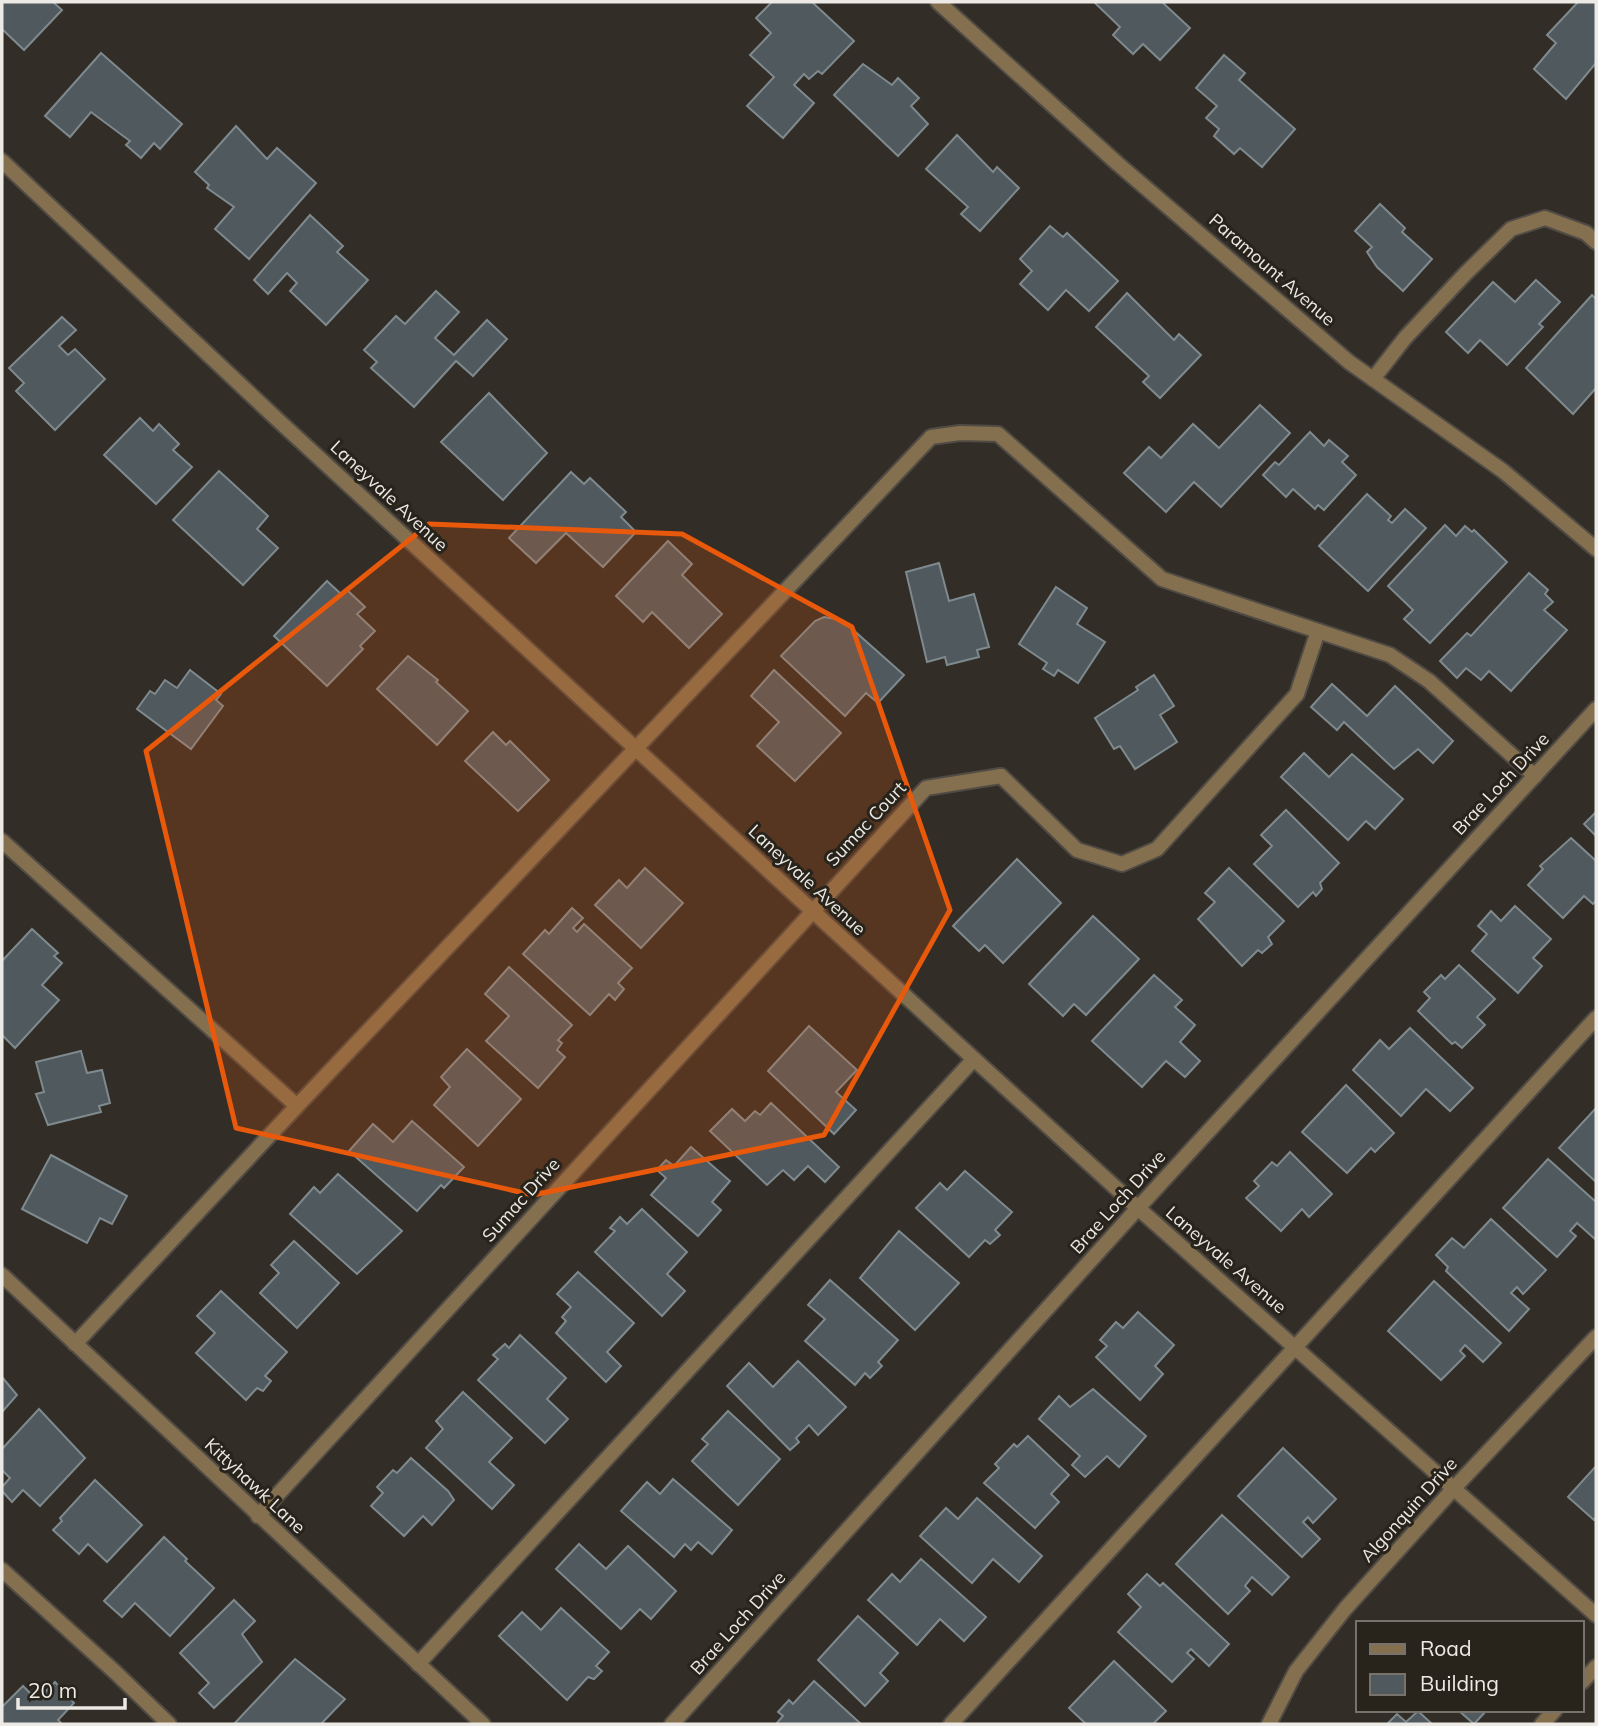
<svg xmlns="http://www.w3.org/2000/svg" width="1598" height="1726" font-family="Mulish,sans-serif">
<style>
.building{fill:#4f595e;stroke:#7f8a8f;stroke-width:2}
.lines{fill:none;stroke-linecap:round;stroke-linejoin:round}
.service-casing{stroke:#504b45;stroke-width:18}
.minor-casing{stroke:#504b45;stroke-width:18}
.tertiary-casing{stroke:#504b45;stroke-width:18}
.service{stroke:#846f4e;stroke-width:14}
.minor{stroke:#846f4e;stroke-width:14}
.tertiary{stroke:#846f4e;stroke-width:14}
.marked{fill:#e8590c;fill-opacity:0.2;stroke:#e8590c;stroke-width:5;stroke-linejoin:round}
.labels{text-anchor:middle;stroke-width:6;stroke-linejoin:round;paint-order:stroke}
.street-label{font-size:18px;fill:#edeae5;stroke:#28241c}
</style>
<rect width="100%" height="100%" fill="#322d26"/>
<g class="building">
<polygon points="2,2 53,2 62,10 24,50 2,29"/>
<polygon points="772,2 812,2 854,41 822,74 818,71 809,79 804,74 794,85 814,103 783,138 747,106 774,77 750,55 771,33 756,18"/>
<polygon points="1094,2 1162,2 1190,28 1160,60 1143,44 1133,54 1113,35 1120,27"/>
<polygon points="1578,2 1596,2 1596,63 1566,99 1534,69 1556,43 1547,35"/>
<polygon points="101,53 182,124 160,149 154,143 141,158 126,145 130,141 91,112 70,137 45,116"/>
<polygon points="1224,55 1245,73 1239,80 1295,129 1262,167 1240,148 1234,154 1214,136 1219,129 1206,118 1217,106 1196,88"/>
<polygon points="863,64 892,85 898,78 919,98 911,106 928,124 898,156 834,95"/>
<polygon points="236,126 267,159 277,148 316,183 249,259 215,229 234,207 207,188 209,185 195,172"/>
<polygon points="957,135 993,172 997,167 1019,188 980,231 961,214 968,207 926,169"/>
<polygon points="1380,204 1405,228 1402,232 1432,259 1403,291 1377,267 1367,252 1372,247 1355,231"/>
<polygon points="310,215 343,246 337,252 368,280 326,325 290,291 297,283 287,273 268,294 254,280"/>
<polygon points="1050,226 1063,237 1067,233 1118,281 1089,311 1066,290 1048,310 1020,284 1032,271 1020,259"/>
<polygon points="1536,280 1560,302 1539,324 1543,327 1507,365 1480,340 1468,353 1446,332 1493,282 1515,302"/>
<polygon points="436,291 459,312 435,338 454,355 487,320 507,339 473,376 456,361 414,407 371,368 377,362 364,350 396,316 405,324"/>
<polygon points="1127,293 1174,340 1179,334 1201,355 1160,398 1143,382 1149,376 1096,327"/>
<polygon points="1592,295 1596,299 1596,388 1573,414 1526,368"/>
<polygon points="62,317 76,330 59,346 68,355 75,349 105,379 55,430 16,391 24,383 9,368"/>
<polygon points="489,393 547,453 503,500 441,442"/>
<polygon points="1260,405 1290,433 1221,507 1194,482 1166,512 1124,473 1149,447 1161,458 1193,424 1219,448"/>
<polygon points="140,418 153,431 159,424 179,444 173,450 192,467 156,504 104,455"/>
<polygon points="1310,432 1324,446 1329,440 1348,456 1342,462 1356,475 1324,510 1318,505 1315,509 1293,489 1286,497 1263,475 1275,462 1279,465"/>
<polygon points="219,471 268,516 257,529 278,548 243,585 173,520"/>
<polygon points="571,472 584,484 590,478 626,512 621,517 636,532 603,567 566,533 536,563 509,538"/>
<polygon points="1367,494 1391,516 1388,520 1392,523 1405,509 1426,528 1368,591 1319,546"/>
<polygon points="1445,525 1456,536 1465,526 1472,532 1474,530 1507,562 1430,643 1404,619 1413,610 1388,586"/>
<polygon points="668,541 692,564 682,575 722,614 689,648 652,612 643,622 616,596"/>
<polygon points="939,563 949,601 974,594 989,647 977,650 979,657 947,665 945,657 927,662 906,572"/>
<polygon points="1529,573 1548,590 1545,594 1553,602 1544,610 1567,630 1511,691 1489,671 1481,680 1466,668 1457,678 1440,661 1467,633 1471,636"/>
<polygon points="327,581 341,594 346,589 365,607 357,614 375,631 360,646 363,649 327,686 274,636"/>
<polygon points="1056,587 1087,608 1077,624 1105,642 1078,683 1058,670 1054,676 1043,669 1047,663 1019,644"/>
<polygon points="824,617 842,620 904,675 878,703 866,693 845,716 781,656 815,621"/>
<polygon points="408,656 438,680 436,682 468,711 437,745 377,689"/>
<polygon points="190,670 221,694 216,700 223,706 191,749 137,709 150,691 155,694 165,680 177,688"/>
<polygon points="774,670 841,733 795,781 757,746 779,722 751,696"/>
<polygon points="1154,675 1174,706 1160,715 1177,742 1135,769 1120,746 1114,749 1095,718 1138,690 1136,687"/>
<polygon points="1332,684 1367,716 1395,686 1453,741 1433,763 1418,749 1394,769 1344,722 1337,730 1311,707"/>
<polygon points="493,732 506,745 510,741 549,780 518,811 465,761"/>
<polygon points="1304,753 1329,777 1352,754 1403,799 1375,829 1366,821 1348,840 1281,777"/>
<polygon points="1286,810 1339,863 1320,883 1322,889 1316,896 1313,892 1298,907 1254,864 1272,846 1261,835"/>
<polygon points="1596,812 1596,836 1584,824"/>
<polygon points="1571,838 1596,861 1596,901 1593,904 1584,896 1563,918 1528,885 1543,869 1540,866"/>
<polygon points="1017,859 1061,903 1003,963 985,945 979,951 953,926"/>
<polygon points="645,868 683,903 641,948 595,905 619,880 627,888"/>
<polygon points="1229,868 1284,921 1268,937 1272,944 1262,953 1258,950 1242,966 1198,919 1215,902 1205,893"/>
<polygon points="1515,906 1551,939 1533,958 1542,966 1518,993 1472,951 1487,934 1478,926 1491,911 1501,921"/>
<polygon points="572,908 583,918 573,928 577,932 584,924 632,968 618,983 624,989 615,1000 609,994 590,1015 523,954 545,930 549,934"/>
<polygon points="1093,916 1139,959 1086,1015 1074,1004 1063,1016 1029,984"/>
<polygon points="32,929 58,953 54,956 62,963 42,985 59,1000 15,1048 2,1035 2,961"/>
<polygon points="1459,965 1495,999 1477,1017 1485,1025 1462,1048 1455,1042 1452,1044 1418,1011 1430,998 1424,992 1441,975 1445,979"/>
<polygon points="509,967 572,1025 558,1040 562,1043 557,1050 565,1057 538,1088 486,1041 509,1016 485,994"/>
<polygon points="1154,975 1182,1000 1175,1007 1195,1025 1180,1042 1200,1061 1185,1077 1166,1061 1142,1087 1092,1041"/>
<polygon points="809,1026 857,1070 836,1092 856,1110 834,1134 768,1071"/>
<polygon points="1410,1028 1473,1088 1450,1111 1426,1089 1401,1116 1353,1070 1380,1040 1389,1049"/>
<polygon points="467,1049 521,1099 478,1146 434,1105 450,1087 441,1077"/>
<polygon points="81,1051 87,1073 102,1070 110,1103 99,1106 101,1112 48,1125 36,1094 44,1092 36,1062"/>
<polygon points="1346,1085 1394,1133 1375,1152 1371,1148 1347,1173 1302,1132"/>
<polygon points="771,1103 839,1167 825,1182 808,1166 794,1180 783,1170 767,1185 710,1131 732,1109 745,1121 755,1111 760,1115"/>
<polygon points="1596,1108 1596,1182 1559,1148"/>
<polygon points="412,1121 464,1167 444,1188 441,1185 417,1211 349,1151 373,1124 393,1142"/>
<polygon points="691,1147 730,1181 712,1202 721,1210 698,1236 651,1195 666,1178 657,1170 666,1160 674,1166"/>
<polygon points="1290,1152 1332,1194 1309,1217 1302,1209 1281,1231 1246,1198 1259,1186 1254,1181 1272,1162 1277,1166"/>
<polygon points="51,1155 127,1196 112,1224 100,1218 87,1243 22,1209"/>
<polygon points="1548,1159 1596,1202 1596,1240 1577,1223 1570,1231 1576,1236 1557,1257 1503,1208"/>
<polygon points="965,1171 1012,1212 995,1230 1000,1235 990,1244 985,1240 969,1257 916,1208 940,1183 947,1190"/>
<polygon points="338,1174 402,1231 357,1274 290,1214 314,1187 320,1193"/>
<polygon points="642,1209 687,1252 667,1274 685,1291 662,1316 595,1252 615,1231 610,1228 620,1217 627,1224"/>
<polygon points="1491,1219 1546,1270 1523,1294 1517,1287 1511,1293 1529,1309 1509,1331 1446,1271 1448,1267 1436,1255 1452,1238 1464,1248"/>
<polygon points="899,1231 959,1283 915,1330 860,1278"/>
<polygon points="294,1241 339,1283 297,1328 260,1293 279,1273 271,1265"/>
<polygon points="578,1272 634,1323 607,1352 621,1366 606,1382 556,1333 566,1321 562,1317 571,1307 557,1294"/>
<polygon points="830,1280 898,1340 878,1362 882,1366 870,1378 865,1373 855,1385 805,1341 825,1319 808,1305"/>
<polygon points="1434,1281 1501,1343 1483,1362 1465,1345 1460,1351 1465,1356 1441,1380 1388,1331"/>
<polygon points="221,1291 287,1352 265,1376 271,1381 263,1391 257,1388 246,1400 196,1353 215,1333 197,1316"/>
<polygon points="1138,1312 1174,1345 1155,1366 1163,1374 1140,1400 1096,1357 1107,1346 1100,1340 1116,1322 1123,1328"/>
<polygon points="520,1335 566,1378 547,1399 568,1419 545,1443 478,1380 498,1359 493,1355 505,1344 509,1348"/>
<polygon points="798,1361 846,1407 818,1435 809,1425 796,1438 799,1442 790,1450 727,1386 749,1363 773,1387"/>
<polygon points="2,1377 17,1395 2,1412"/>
<polygon points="1093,1389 1146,1436 1119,1467 1107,1456 1085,1477 1072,1465 1080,1456 1039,1419 1059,1396 1070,1407"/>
<polygon points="463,1392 512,1438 489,1462 514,1485 492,1509 426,1448 443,1429 436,1421"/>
<polygon points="39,1409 85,1458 40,1506 23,1490 12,1502 2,1491 2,1487 10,1478 2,1470 2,1449"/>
<polygon points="728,1411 780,1459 738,1505 692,1461 708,1444 702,1439"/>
<polygon points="1028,1436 1069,1475 1051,1494 1059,1502 1035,1528 984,1483 999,1468 995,1464 1014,1444 1017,1447"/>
<polygon points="1283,1448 1336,1499 1313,1523 1308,1517 1303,1522 1320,1539 1302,1557 1238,1496"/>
<polygon points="411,1458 448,1491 454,1500 432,1525 423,1516 404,1536 371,1506 383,1493 377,1487 393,1470 397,1473"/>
<polygon points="1596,1466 1596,1517 1594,1520 1568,1497"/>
<polygon points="673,1479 732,1530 712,1554 698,1542 691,1550 685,1544 674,1557 621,1511 647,1482 660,1494"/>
<polygon points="95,1480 142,1525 107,1562 88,1544 79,1554 53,1530 62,1521 60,1518"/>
<polygon points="977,1498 1042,1556 1019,1582 993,1559 972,1583 920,1536 946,1508 958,1519"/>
<polygon points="1222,1515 1289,1577 1272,1595 1252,1577 1245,1586 1250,1591 1228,1614 1176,1564"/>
<polygon points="164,1537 187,1559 185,1561 214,1588 170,1636 135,1603 122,1617 104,1601"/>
<polygon points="579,1544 606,1569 628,1546 676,1591 651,1619 640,1609 621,1629 556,1569"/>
<polygon points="921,1559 986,1617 964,1641 940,1619 917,1645 868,1600 892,1574 900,1582"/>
<polygon points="1147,1574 1160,1586 1163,1583 1229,1644 1209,1666 1191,1649 1187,1653 1194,1659 1172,1682 1118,1632 1141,1607 1128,1594"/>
<polygon points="234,1600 255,1621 242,1634 262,1662 214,1708 199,1693 209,1683 180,1653"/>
<polygon points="561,1608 609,1652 596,1666 602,1671 594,1679 588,1677 567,1700 499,1636 522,1612 541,1630"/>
<polygon points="858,1616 898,1653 880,1673 888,1681 865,1706 818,1660"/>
<polygon points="295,1659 345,1699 321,1724 234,1724"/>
<polygon points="1114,1661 1166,1711 1153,1724 1086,1724 1069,1708"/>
<polygon points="814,1681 861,1724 776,1724 783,1716 778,1712 789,1700 793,1704"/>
<polygon points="55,1682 74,1703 58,1720 62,1724 2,1724 2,1707 23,1686 37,1700"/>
<polygon points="1458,1710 1487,1710 1474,1724"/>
<polygon points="1418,1711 1432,1724 1387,1724 1397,1714 1406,1722"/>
</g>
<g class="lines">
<defs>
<g id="service">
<polyline points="1373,379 1405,338 1466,273 1511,229 1545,218 1586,233 1596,242"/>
<polyline points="1001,776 1077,850 1122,864 1157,849 1297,694 1318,631"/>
<polyline points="2,841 297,1106 75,1344"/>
<polyline points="297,1106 931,437 960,433 998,434 1162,579 1390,655 1429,681 1535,776"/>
<polyline points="2,1570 115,1672 169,1724"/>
<polyline points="418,1664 974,1059"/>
<polyline points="1582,1682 1596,1667"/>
<polyline points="951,1724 1596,1018"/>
<polyline points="1542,1724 1555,1710"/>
</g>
<g id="minor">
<polyline points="938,2 1118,164 1349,362 1503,471 1596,549"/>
<polyline points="2,1275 483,1724"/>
<polyline points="258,1516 926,788 1001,776"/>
<polyline points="672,1724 1138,1208 1596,709"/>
<polyline points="1269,1724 1296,1671 1345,1609 1455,1487 1596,1337"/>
</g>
<polyline id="tertiary" points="2,161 280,422 974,1059 1138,1208 1596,1615"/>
</defs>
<use href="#service" class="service-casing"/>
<use href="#minor" class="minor-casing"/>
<use href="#tertiary" class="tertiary-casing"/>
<use href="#service" class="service"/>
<use href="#minor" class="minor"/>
<use href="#tertiary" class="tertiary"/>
</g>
<path class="marked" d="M429,524L682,534L852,627L950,910L824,1135L533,1195L236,1128L146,751Z"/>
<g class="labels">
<g class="street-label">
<text transform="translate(1272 270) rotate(41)" y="6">Paramount Avenue</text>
<text transform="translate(389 496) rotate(43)" y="6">Laneyvale Avenue</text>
<text transform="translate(1501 784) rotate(-47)" y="6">Brae Loch Drive</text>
<text transform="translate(866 824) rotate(-47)" y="6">Sumac Court</text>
<text transform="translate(807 880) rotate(43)" y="6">Laneyvale Avenue</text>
<text transform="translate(521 1200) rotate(-48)" y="6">Sumac Drive</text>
<text transform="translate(1118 1202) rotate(-48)" y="6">Brae Loch Drive</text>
<text transform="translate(1226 1260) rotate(41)" y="6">Laneyvale Avenue</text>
<text transform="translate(255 1486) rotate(43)" y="6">Kittyhawk Lane</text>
<text transform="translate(1409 1510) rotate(-48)" y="6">Algonquin Drive</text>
<text transform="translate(738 1623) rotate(-48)" y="6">Brae Loch Drive</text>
</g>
</g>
<rect width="1598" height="1726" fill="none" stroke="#edeae5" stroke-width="7"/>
<rect x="1356" y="1621" width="228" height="91" fill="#28241c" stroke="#77736c" stroke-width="2"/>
<rect x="1370" y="1644" width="35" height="10" fill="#846f4e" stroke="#77736c" stroke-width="2"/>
<text x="1420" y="1656" font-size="21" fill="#edeae5">Road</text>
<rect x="1370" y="1674" width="35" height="21" fill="#4f595e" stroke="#77736c" stroke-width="2"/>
<text x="1420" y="1691" font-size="21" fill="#edeae5">Building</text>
<path d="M18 1698v10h107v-10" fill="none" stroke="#edeae5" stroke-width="3.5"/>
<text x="28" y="1698" font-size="21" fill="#edeae5" stroke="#28241c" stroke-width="5" paint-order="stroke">20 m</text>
</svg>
